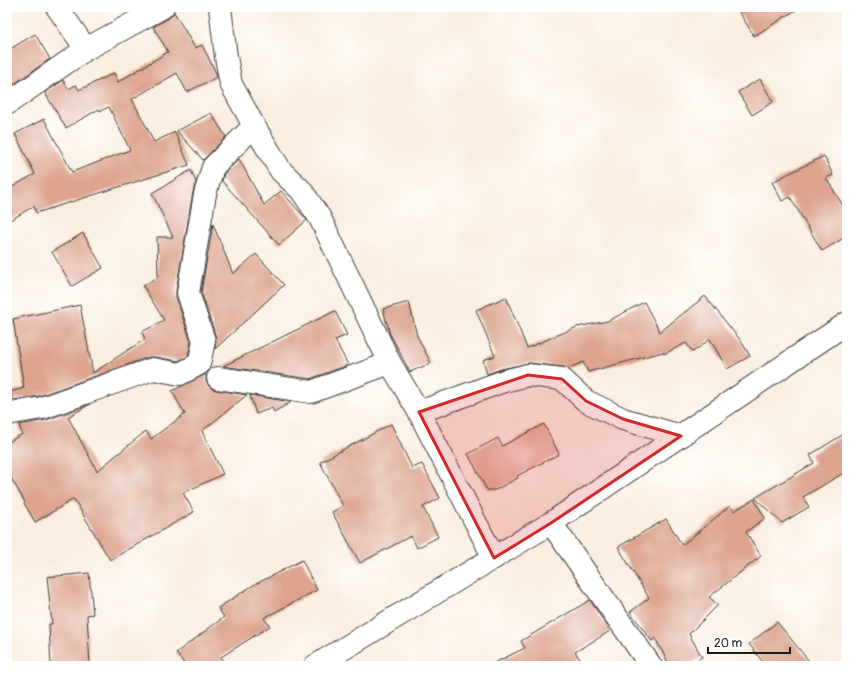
<svg xmlns="http://www.w3.org/2000/svg" width="854" height="673" font-family="Pangolin,sans-serif">
<style>
.building{fill:#dca38d}
.lines{fill:none;stroke-linecap:round;stroke-linejoin:round}
.minor-casing{stroke:#3d3c39;stroke-width:24}
.tertiary-casing{stroke:#3d3c39;stroke-width:24}
.minor{stroke:#fff;stroke-width:22}
.tertiary{stroke:#fff;stroke-width:22}
.marked{fill:#d62828;fill-opacity:0.2;stroke:#d62828;stroke-width:3;stroke-linejoin:round}
</style>
<rect width="100%" height="100%" fill="#fff"/>
<filter id="ink" filterUnits="userSpaceOnUse"><feTurbulence type="fractalNoise" baseFrequency=".025" numOctaves="2"/><feDisplacementMap in="SourceGraphic" scale="8" xChannelSelector="R" yChannelSelector="G"/><feConvolveMatrix kernelMatrix="1 2 1 2 8 2 1 2 1" color-interpolation-filters="sRGB"/></filter>
<filter id="wash" filterUnits="userSpaceOnUse"><feTurbulence type="fractalNoise" baseFrequency=".012" numOctaves="4" result="noise"/><feDisplacementMap in="SourceGraphic" scale="16" xChannelSelector="R" yChannelSelector="G"/><feGaussianBlur stdDeviation="0.9" result="paint"/><feColorMatrix in="noise" values="0 0 0 0 0 0 0 0 0 0 0 0 0 0 0 0 0 1.4 0 .05"/><feComposite in="paint" operator="in"/></filter>
<g filter="url(#wash)">
<rect width="100%" height="100%" fill="#f9eedf"/>
<g id="blocks">
<g class="building">
<polygon points="736,7 801,7 754,36"/>
<polygon points="174,12 195,48 202,45 216,73 217,77 187,92 177,73 132,99 154,142 175,132 189,165 36,213 34,206 7,222 7,190 35,174 15,134 44,119 72,172 130,150 109,107 100,111 99,109 66,128 45,93 63,80 68,89 76,85 79,90 114,73 118,82 168,52 153,27 169,18"/>
<polygon points="35,34 50,59 7,89 7,51"/>
<polygon points="760,79 773,102 752,115 738,92"/>
<polygon points="211,113 226,137 203,160 177,131"/>
<polygon points="824,156 833,175 826,178 847,212 847,236 822,251 790,197 782,201 772,182"/>
<polygon points="239,159 264,205 281,191 307,220 279,245 222,181 224,174"/>
<polygon points="191,170 196,182 193,192 176,291 176,297 191,342 188,356 178,361 155,357 149,357 39,396 13,400 10,392 24,388 13,319 80,305 93,373 145,339 142,332 164,320 143,286 158,277 157,237 173,237 152,193"/>
<polygon points="213,224 233,274 256,254 284,285 215,349 216,337 201,292"/>
<polygon points="83,233 103,268 72,286 52,252"/>
<polygon points="705,296 741,341 750,356 727,369 710,339 693,352 686,343 664,354 663,352 588,372 583,362 568,369 563,367 529,363 501,369 487,374 483,360 495,356 476,310 506,297 527,348 577,327 608,321 644,302 660,332"/>
<polygon points="409,302 417,336 431,363 410,372 390,334 383,309"/>
<polygon points="335,311 347,335 335,340 348,365 310,379 223,366"/>
<polygon points="206,374 206,382 211,388 216,390 247,395 202,431 223,474 183,493 194,512 110,560 74,499 35,522 24,503 25,502 7,471 7,443 22,434 19,425 46,420 90,404 68,417 97,471 146,431 151,439 185,414 172,391"/>
<polygon points="250,395 291,402 274,412 272,408 256,414"/>
<polygon points="391,424 412,468 422,464 440,498 423,507 438,537 417,548 411,536 360,563 332,512 343,506 320,462"/>
<polygon points="544,424 559,454 517,476 518,478 495,490 487,490 468,454 498,438 502,446"/>
<polygon points="847,432 847,471 803,497 809,507 782,523 755,498 814,463 810,455"/>
<polygon points="754,499 765,518 746,532 761,556 709,597 718,605 689,634 702,657 687,666 670,666 655,638 652,641 630,612 649,598 618,547 666,519 682,545 730,506 734,511"/>
<polygon points="302,560 317,590 264,618 270,626 221,657 228,666 186,666 176,653 224,617 218,608 252,586"/>
<polygon points="89,573 93,614 87,615 90,665 51,666 49,624 52,624 47,577"/>
<polygon points="590,600 610,631 575,652 580,659 568,666 488,666 525,648 521,641"/>
<polygon points="777,622 813,666 766,666 749,644"/>
</g>
</g>
</g>
<g filter="url(#ink)">
<use href="#blocks" fill-opacity="0" stroke="#3d3c39" stroke-width="1"/>
<g class="lines">
<defs>
<g id="minor">
<polyline points="57,7 86,49"/>
<polyline points="220,7 226,57 231,84 254,126 281,171 301,190 320,218 390,363 419,412 494,558"/>
<polyline points="7,104 86,49 163,7"/>
<polyline points="218,378 311,392 390,363"/>
<polyline points="419,412 504,381 528,375 562,379 586,401 623,419 681,436"/>
<polyline points="7,414 42,408 153,369 180,374 199,364 204,341 188,293 205,194 213,167 254,126"/>
<polyline points="551,523 651,666"/>
</g>
<polyline id="tertiary" points="315,666 551,523 847,323"/>
</defs>
<use href="#minor" class="minor-casing"/>
<use href="#tertiary" class="tertiary-casing"/>
<use href="#minor" class="minor"/>
<use href="#tertiary" class="tertiary"/>
</g>
</g>
<path class="marked" d="M528,375L562,379L586,401L623,419L681,436L551,523L494,558L419,412Z"/>
<rect width="854" height="673" fill="none" stroke="#fff" stroke-width="24"/>
<path d="M708 647v6h82v-6" fill="none" stroke="#1c1c1c" stroke-width="2"/>
<text x="714" y="647" font-size="12" fill="#1c1c1c" stroke="#ffffff" stroke-width="3" paint-order="stroke">20 m</text>
</svg>
